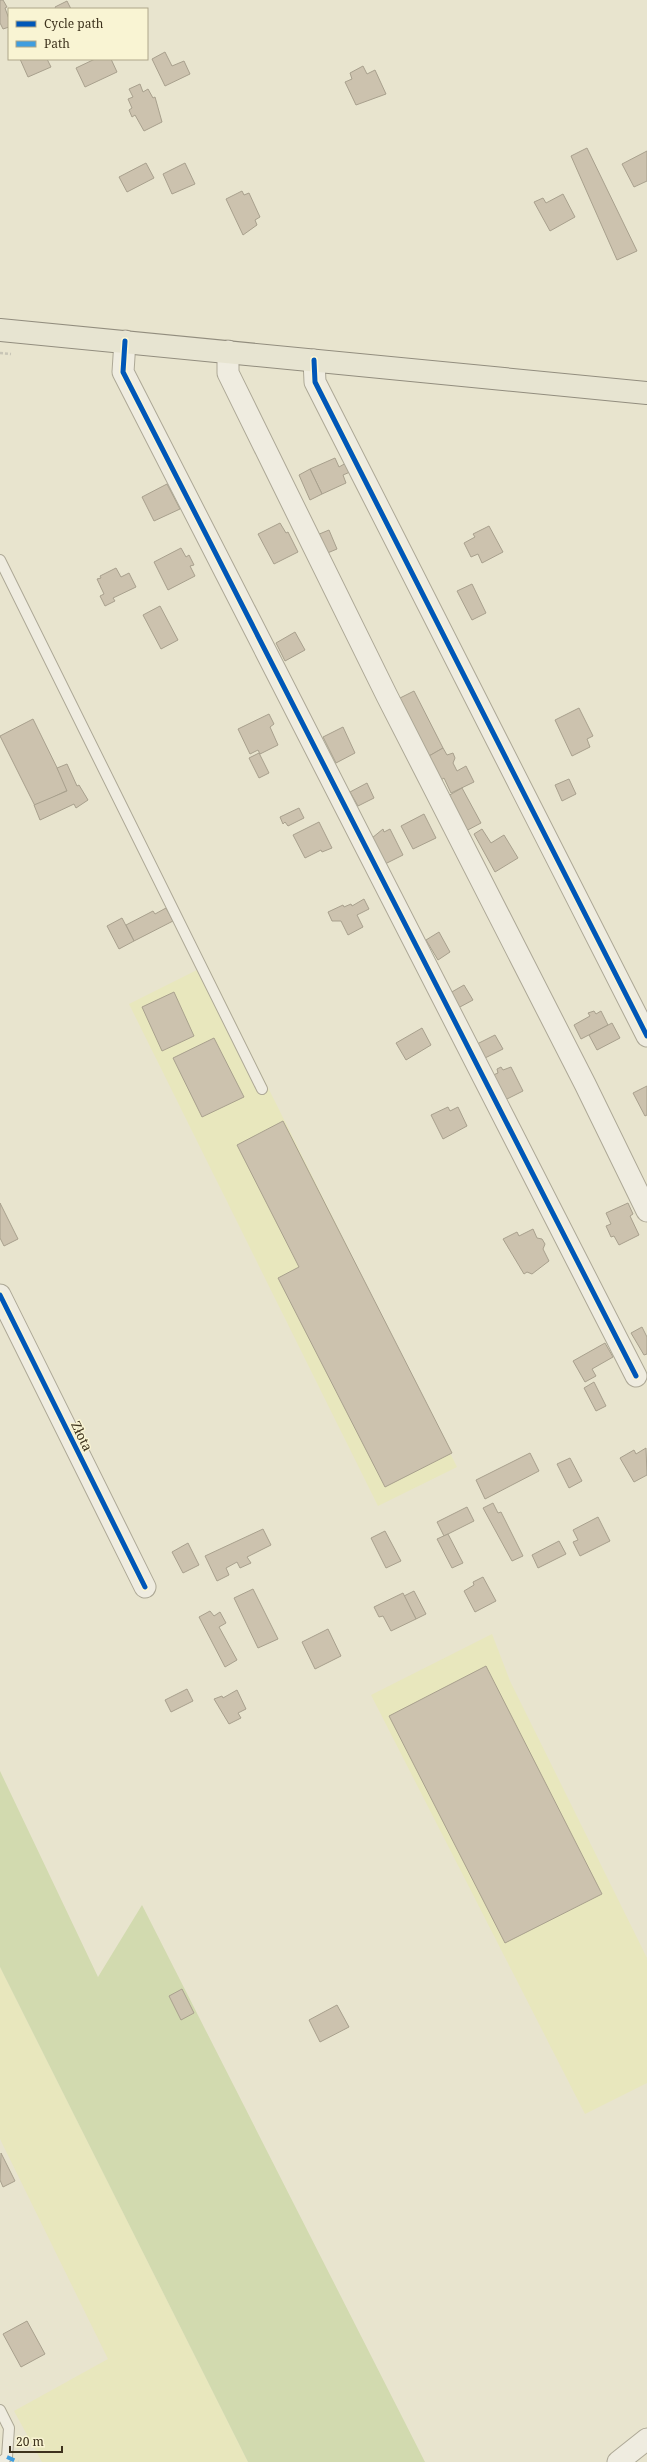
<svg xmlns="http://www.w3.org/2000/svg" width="647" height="2462" font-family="'Noto Serif',serif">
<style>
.farmland{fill:#e8e7bd}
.green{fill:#d2daaf}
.building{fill:#ccc2ae;stroke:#a8a08d}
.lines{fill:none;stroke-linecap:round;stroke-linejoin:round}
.service-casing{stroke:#ada896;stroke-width:12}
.minor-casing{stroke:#ada896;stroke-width:23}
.primary-casing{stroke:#928d7e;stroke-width:24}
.path{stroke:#c8c5b6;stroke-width:2.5;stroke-dasharray:3 2;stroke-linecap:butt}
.service{stroke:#efece0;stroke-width:10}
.minor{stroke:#efece0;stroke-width:21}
.primary{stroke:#e7e4d1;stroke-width:22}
.quiet{stroke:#3f9ddf;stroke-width:4;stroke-dasharray:8 4;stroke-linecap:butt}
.cycleway-casing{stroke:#f9f4d3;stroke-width:8}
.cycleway{stroke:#0057b8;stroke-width:5}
.labels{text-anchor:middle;stroke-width:3;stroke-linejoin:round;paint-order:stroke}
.street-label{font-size:13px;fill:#3d321d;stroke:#f9f4d3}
</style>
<rect width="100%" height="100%" fill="#e8e4ce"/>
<g class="farmland">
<polygon points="207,965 457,1467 378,1506 129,1004"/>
<polygon points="492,1634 510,1681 647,1958 647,2083 585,2114 371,1695"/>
<polygon points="0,1967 248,2462 42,2462 14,2411 108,2359 0,2139"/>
</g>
<polygon class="green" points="0,1771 98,1977 142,1905 425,2462 248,2462 0,1967"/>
<g class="building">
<polygon points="0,0 3,0 7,7 5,8 9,19 9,27 3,29 0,23"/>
<polygon points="67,1 71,9 56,9 55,7"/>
<polygon points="165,52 172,66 184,61 190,74 165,86 152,59"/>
<polygon points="20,59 47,59 51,67 28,77"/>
<polygon points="95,59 111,59 117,72 85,87 76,68"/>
<polygon points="363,66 367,74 375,70 386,94 356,105 345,82 352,79 350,73"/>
<polygon points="140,84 143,92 148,89 153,98 155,97 162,122 144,131 135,115 132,117 129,110 132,108 128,99 133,97 129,89"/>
<polygon points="587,148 637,251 617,260 571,156"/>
<polygon points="647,151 647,181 634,187 622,164"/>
<polygon points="146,163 154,178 127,192 119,177"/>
<polygon points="185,163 195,184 172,194 163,174"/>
<polygon points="242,191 244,195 249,193 260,217 255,220 257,225 243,235 226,199"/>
<polygon points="563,194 575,217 550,231 534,202 543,198 546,203"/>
<polygon points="335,458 339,467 346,463 350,472 343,475 346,483 322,494 310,469"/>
<polygon points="310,469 322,494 310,500 299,475"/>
<polygon points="167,484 180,509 154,521 142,497"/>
<polygon points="280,523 286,533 288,532 298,552 274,564 258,534"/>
<polygon points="489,526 503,552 482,563 478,554 471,557 464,543 475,537 473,534"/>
<polygon points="329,530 337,549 325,554 317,535"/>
<polygon points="181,548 186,557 189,555 194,565 190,566 195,576 168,590 154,562"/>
<polygon points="116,568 121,577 129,573 136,587 113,598 115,601 105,606 100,596 104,594 97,579 101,578 100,576"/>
<polygon points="472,584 486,613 472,620 457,591"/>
<polygon points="160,606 178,640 161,649 143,615"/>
<polygon points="295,632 305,650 285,661 276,643"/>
<polygon points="414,691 443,748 429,756 400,698"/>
<polygon points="579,708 593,736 587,739 590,747 572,756 555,720"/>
<polygon points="269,714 274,724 270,727 278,745 260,754 258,750 250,754 238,729"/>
<polygon points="33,719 68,790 35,806 0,736"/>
<polygon points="343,727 355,753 336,763 323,737"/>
<polygon points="443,748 447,755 453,753 455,758 453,763 457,771 466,766 474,782 451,793 444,778 441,780 429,756"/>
<polygon points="259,753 269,773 259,778 249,758"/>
<polygon points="67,764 77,786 79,785 88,800 76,808 74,804 40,820 34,805 67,791 57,768"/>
<polygon points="569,779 576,794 562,801 555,785"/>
<polygon points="367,783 374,798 358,806 350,792"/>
<polygon points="462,788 481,823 464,832 446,797"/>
<polygon points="299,808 304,818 288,826 285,822 283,824 280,817"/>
<polygon points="424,814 436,838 413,849 401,826"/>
<polygon points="319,822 332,848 322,852 321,850 305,858 293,835"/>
<polygon points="383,829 384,832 390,829 403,855 385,864 372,838"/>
<polygon points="482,829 491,843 504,835 518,858 495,872 474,834"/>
<polygon points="364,899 369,909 357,915 363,927 348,935 341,921 332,921 328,912 343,905 344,907 351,904 352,906"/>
<polygon points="166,908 173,921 134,941 126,925 153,911 155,914"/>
<polygon points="122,918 134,941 119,949 107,926"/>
<polygon points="439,932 450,952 438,960 426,940"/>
<polygon points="464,985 473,1000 458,1008 450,993"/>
<polygon points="174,992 194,1036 162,1051 142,1007"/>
<polygon points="594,1011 596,1014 601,1011 608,1025 581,1039 574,1025 590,1016 588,1013"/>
<polygon points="612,1023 620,1038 597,1050 589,1035"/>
<polygon points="422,1028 431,1045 406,1060 396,1043"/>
<polygon points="495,1035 503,1049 485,1058 477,1044"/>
<polygon points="214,1038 244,1097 202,1117 173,1058"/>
<polygon points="501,1067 503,1070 511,1067 523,1091 503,1101 491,1076 498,1073 497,1069"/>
<polygon points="647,1086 647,1115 645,1116 633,1093"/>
<polygon points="448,1107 450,1111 458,1107 467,1126 443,1139 431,1115"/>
<polygon points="283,1121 452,1453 385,1487 278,1278 299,1267 237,1145"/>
<polygon points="0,1203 18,1239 4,1246 0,1238"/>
<polygon points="628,1203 633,1214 630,1216 639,1235 619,1245 614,1236 611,1237 606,1226 611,1224 606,1213"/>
<polygon points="533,1229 537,1238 542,1239 545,1244 543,1249 549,1261 532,1274 527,1272 524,1274 503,1239 517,1232 519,1236"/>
<polygon points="642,1327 647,1337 647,1354 644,1355 631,1333"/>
<polygon points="605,1343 613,1357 592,1369 596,1376 585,1382 573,1361"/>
<polygon points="594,1382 606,1406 596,1411 584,1388"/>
<polygon points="646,1448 647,1475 634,1482 620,1458 634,1450 636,1454"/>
<polygon points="530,1453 539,1471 485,1499 476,1480"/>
<polygon points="570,1458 582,1481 569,1488 557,1464"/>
<polygon points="493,1503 498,1513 501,1512 523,1556 512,1561 483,1508"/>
<polygon points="467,1507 474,1521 444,1536 437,1522"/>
<polygon points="598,1517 610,1541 580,1556 573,1542 578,1540 573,1530"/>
<polygon points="263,1529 271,1545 247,1557 251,1563 240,1568 237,1562 226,1568 229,1575 217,1581 205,1556"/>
<polygon points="385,1531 401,1561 386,1568 371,1538"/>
<polygon points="448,1534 463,1563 452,1568 437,1539"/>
<polygon points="559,1541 566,1554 538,1568 532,1555"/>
<polygon points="188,1543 199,1565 183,1573 172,1552"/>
<polygon points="483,1577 496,1601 475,1612 464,1591 474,1585 473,1582"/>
<polygon points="253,1589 278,1639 258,1648 234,1598"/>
<polygon points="414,1591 426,1614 416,1619 404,1596"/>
<polygon points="403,1593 416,1619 391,1631 383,1616 379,1617 374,1607"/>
<polygon points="210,1611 214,1616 220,1612 226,1623 219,1627 237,1660 225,1667 199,1617"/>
<polygon points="328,1629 341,1656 315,1669 302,1642"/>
<polygon points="486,1666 602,1894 505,1943 389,1716"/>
<polygon points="187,1689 193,1701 171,1712 165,1700"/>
<polygon points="237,1690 246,1709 238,1713 241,1718 229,1724 214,1699 222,1696 223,1698"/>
<polygon points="182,1989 194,2013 181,2020 169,1996"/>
<polygon points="337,2005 349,2027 320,2042 309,2020"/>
<polygon points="1,2153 15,2181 3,2187 0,2180"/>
<polygon points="27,2321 45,2354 21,2367 3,2334"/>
</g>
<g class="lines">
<defs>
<g id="service">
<polyline points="0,560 262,1089"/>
<polyline points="0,2410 9,2428 7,2457 1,2462"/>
</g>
<g id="minor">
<polyline points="125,341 123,372 636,1376"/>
<polyline points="228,351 228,373 387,696 585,1084 647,1211"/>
<polyline points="314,360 315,382 647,1036"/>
<polyline points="0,1295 145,1587"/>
<polyline points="618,2462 647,2439"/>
</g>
<polyline id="primary" points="0,330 647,393"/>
</defs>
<use href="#service" class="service-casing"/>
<use href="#minor" class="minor-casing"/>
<use href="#primary" class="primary-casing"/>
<polyline class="path" points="0,353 11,354"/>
<use href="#service" class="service"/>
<use href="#minor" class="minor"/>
<use href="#primary" class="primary"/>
<polyline class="quiet" points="7,2457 18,2462"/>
<defs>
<g id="cycleway">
<polyline points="125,341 123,372 636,1376"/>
<polyline points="314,360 315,382 647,1036"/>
<polyline points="0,1295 145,1587"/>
</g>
</defs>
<use href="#cycleway" class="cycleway-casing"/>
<use href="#cycleway" class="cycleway"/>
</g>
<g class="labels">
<g class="street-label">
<text transform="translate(82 1436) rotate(64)" y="5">Złota</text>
</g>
</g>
<rect x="8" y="8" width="140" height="52" fill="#f9f4d3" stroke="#aea68a"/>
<rect x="16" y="21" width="20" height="6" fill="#0057b8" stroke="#aea68a"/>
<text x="44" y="28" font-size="12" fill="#3d321d">Cycle path</text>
<rect x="16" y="41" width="20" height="6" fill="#3f9ddf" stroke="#aea68a"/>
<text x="44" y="48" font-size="12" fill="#3d321d">Path</text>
<path d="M10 2446v6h52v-6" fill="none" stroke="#3d321d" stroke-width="2"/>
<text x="16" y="2446" font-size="12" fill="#3d321d" stroke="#f9f4d3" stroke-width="3" paint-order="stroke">20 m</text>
</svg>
